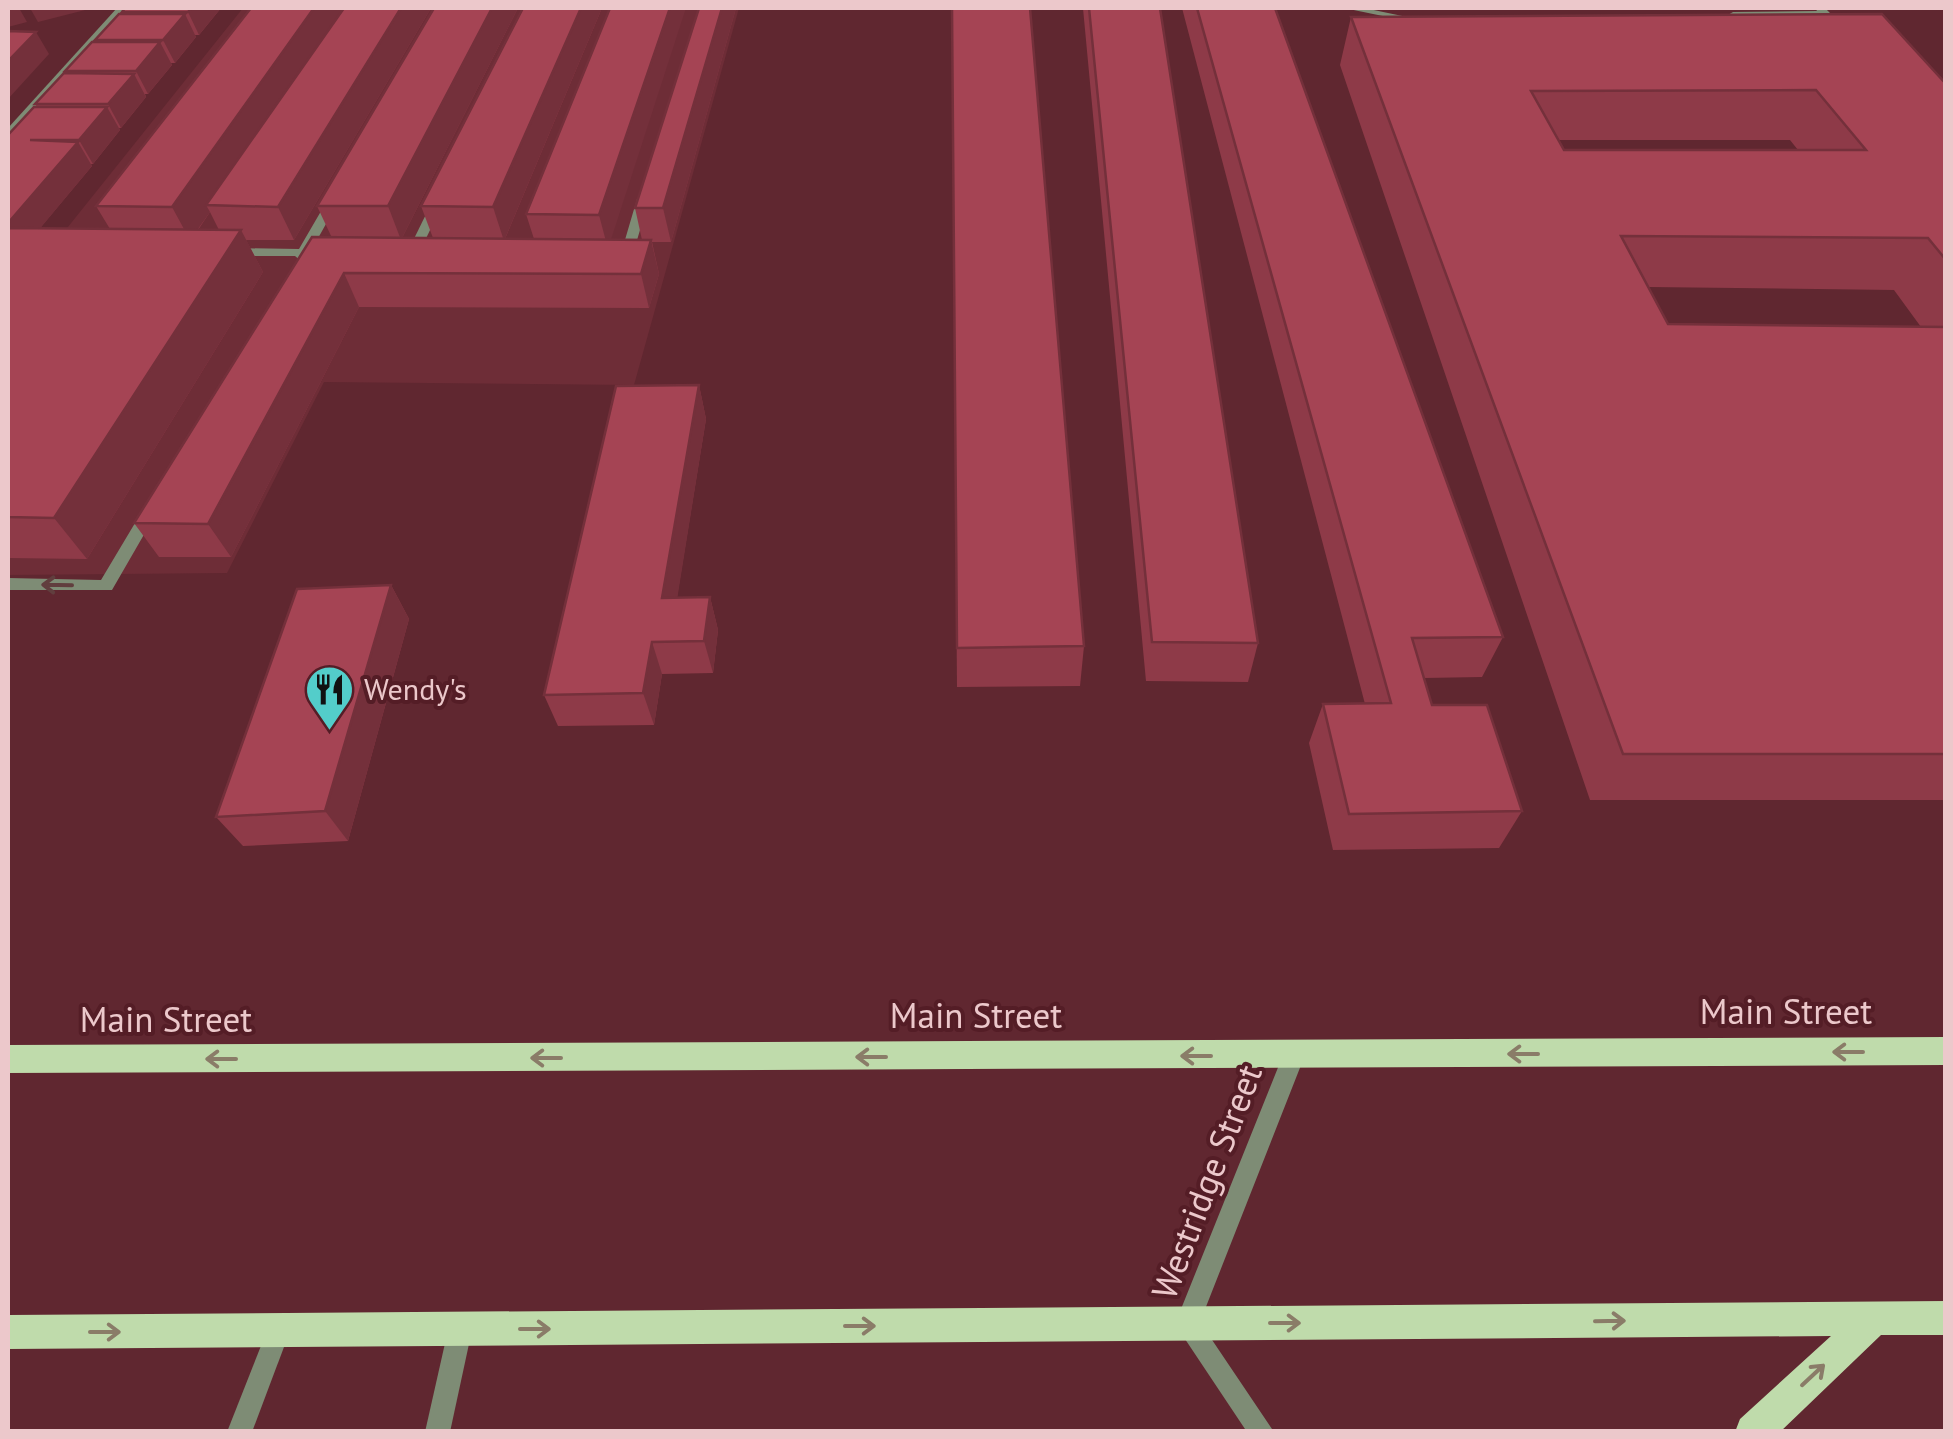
<svg xmlns="http://www.w3.org/2000/svg" width="1953" height="1439" font-family="'PT Sans',sans-serif">
<style>
.built{fill:#6e2d37}
.lines{fill:none;stroke-linecap:round;stroke-linejoin:round}
.minor{fill:#7e8c75;fill-rule:evenodd}
.major{fill:#bfdbab;fill-rule:evenodd}
.wall{fill:#8e3a48;fill-rule:evenodd}
.shaded-wall{fill:#74303b}
.building{fill:#a54454;stroke:#74303b;stroke-width:2.5;fill-rule:evenodd}
.oneway{stroke:#613e3e}
.oneway2{stroke:#8a7c68}
.labels{text-anchor:middle;stroke-width:8;stroke-linejoin:round;paint-order:stroke}
.poi-label{font-size:30px;fill:#ecc8cb;stroke:#541d26;text-anchor:start}
.near-street-label{font-size:35px;fill:#ecc8cb;stroke:#541d26}
</style>
<rect width="100%" height="100%" fill="#602730"/>
<polygon class="built" points="243,8 739,8 634,385 324,382 227,573 8,575 8,302"/>
<g class="lines">
<g class="minor">
<polygon points="117,8 127,8 12,136 8,137 8,128"/>
<polygon points="1344,8 1364,8 1412,18 1407,21"/>
<polygon points="1815,8 1825,8 1831,14 1826,17 1733,18 1728,15 1733,12 1817,11"/>
<polygon points="331,194 341,197 312,249 328,250 328,256 308,257 301,261 295,256 230,256 224,252 230,248 299,249"/>
<polygon points="643,195 649,199 633,254 627,258 616,257 616,251 622,250 637,199"/>
<polygon points="433,200 443,203 419,253 409,256 407,253"/>
<polygon points="149,507 157,512 112,590 8,590 8,578 101,580 144,508"/>
<polygon points="1294,1045 1301,1048 1305,1055 1200,1322 1274,1432 1247,1432 1175,1324 1283,1055 1287,1048"/>
<polygon points="460,1318 468,1322 472,1330 450,1432 425,1432 448,1330 452,1322"/>
<polygon points="278,1319 286,1323 290,1331 252,1432 227,1432 270,1323"/>
</g>
<g class="major">
<polygon points="1946,1037 1946,1065 8,1073 8,1045"/>
<polygon points="1946,1301 1946,1335 1881,1335 1780,1432 1735,1432 1740,1419 1831,1336 8,1349 8,1315"/>
</g>
</g>
<g class="wall">
<path d="M221,8L199,35H195L196,37L175,63H171L172,65L148,94H145L146,97L121,128H119L120,130L93,164H91L92,166L40,228L110,229L96,206L251,8H431L294,240H246L263,272L87,559L8,558V135L37,107L35,104L66,73L65,71L97,42L95,40L123,14L122,12ZM210,212L219,230H198Z"/>
<polygon points="434,8 518,8 402,238 433,238 421,206 523,8 602,8 505,239 534,239 526,214 610,8 611,239 642,240 635,208 699,8 736,8 671,242 652,242 659,274 649,308 359,307 231,557 159,557 134,523 332,238 317,206"/>
<polygon points="952,8 1084,646 1080,686 957,687"/>
<polygon points="1083,8 1160,8 1258,643 1248,682 1146,681"/>
<polygon points="1182,8 1275,8 1503,637 1482,677 1424,678 1432,705 1522,811 1499,848 1333,850 1309,743 1323,704 1365,704"/>
<path d="M1351,17L1946,84V800H1590L1340,65ZM1558,140H1790L1798,150H1564ZM1649,287L1894,290L1921,327L1668,324Z"/>
<polygon points="699,385 706,419 677,597 710,597 718,630 713,673 662,674 654,725 558,726 544,695"/>
<polygon points="391,585 409,619 348,841 243,846 216,817"/>
</g>
<g class="shaded-wall">
<polygon points="8,8 19,8 27,22 8,27"/>
<polygon points="30,8 88,8 89,9 38,22"/>
<polygon points="192,8 221,8 199,35 188,12"/>
<polygon points="314,8 348,8 206,205 210,212 190,240 172,207"/>
<polygon points="401,8 431,8 294,240 278,207"/>
<polygon points="492,8 518,8 401,240 388,206"/>
<polygon points="581,8 602,8 504,241 493,207"/>
<polygon points="670,8 686,8 608,249 599,215"/>
<polygon points="722,8 736,8 671,242 663,208"/>
<polygon points="185,14 196,37 175,63 163,40"/>
<polygon points="36,32 49,54 8,99 8,61"/>
<polygon points="160,42 172,65 148,94 136,71"/>
<polygon points="134,74 146,97 121,128 108,104"/>
<polygon points="107,107 120,130 93,164 79,140"/>
<polygon points="78,142 92,166 8,267 8,223"/>
<polygon points="241,230 263,272 87,559 54,518"/>
<polygon points="651,240 659,274 649,308 641,274"/>
<polygon points="344,273 359,307 231,557 208,524"/>
<polygon points="699,385 706,419 672,631 662,598"/>
<polygon points="391,585 409,619 348,841 325,811"/>
<polygon points="710,597 718,630 713,673 704,641"/>
<polygon points="652,642 662,674 654,725 643,693"/>
</g>
<g class="building">
<polygon points="125,8 192,8 188,12 122,12"/>
<polygon points="251,8 314,8 172,207 96,206"/>
<polygon points="344,8 401,8 278,207 206,205"/>
<polygon points="434,8 492,8 388,206 317,206"/>
<polygon points="523,8 581,8 493,207 421,206"/>
<polygon points="610,8 670,8 599,215 526,214"/>
<polygon points="699,8 722,8 663,208 635,208"/>
<polygon points="952,8 1030,8 1084,646 957,648"/>
<polygon points="1089,8 1160,8 1258,643 1152,642"/>
<polygon points="1197,8 1275,8 1503,637 1412,638 1432,705 1487,705 1522,811 1349,814 1323,704 1391,703"/>
<polygon points="119,14 185,14 163,40 95,40"/>
<path d="M1882,14L1946,84V260L1928,238L1621,236L1668,324L1946,327V754H1623L1351,17ZM1816,90L1866,150H1564L1531,91Z"/>
<polygon points="8,31 36,32 8,61"/>
<polygon points="92,42 160,42 136,71 65,71"/>
<polygon points="64,73 134,74 108,104 35,104"/>
<polygon points="34,107 107,107 79,140 30,140 78,142 8,223 8,135"/>
<polygon points="8,228 241,230 54,518 8,517"/>
<polygon points="312,237 651,240 641,274 344,273 208,524 134,523"/>
<polygon points="699,385 662,598 710,597 704,641 652,642 643,693 544,695 616,386"/>
<polygon points="391,585 325,811 216,817 297,589"/>
</g>
<defs><path id="oneway-shaft" d="M-6 0H5M1.5-3L5.5 0L1.5 3" fill="none" stroke-width="1.6" stroke-linecap="round" stroke-linejoin="round" transform="scale(2.5)"/></defs>
<use class="oneway" href="#oneway-shaft" transform="translate(57 585) rotate(-179)"/>
<g class="oneway2">
<use href="#oneway-shaft" transform="translate(1848 1052) rotate(180)"/>
<use href="#oneway-shaft" transform="translate(1523 1054) rotate(180)"/>
<use href="#oneway-shaft" transform="translate(1196 1056) rotate(180)"/>
<use href="#oneway-shaft" transform="translate(871 1057) rotate(180)"/>
<use href="#oneway-shaft" transform="translate(546 1058) rotate(180)"/>
<use href="#oneway-shaft" transform="translate(221 1059) rotate(180)"/>
<use href="#oneway-shaft" transform="translate(1610 1321) rotate(-1)"/>
<use href="#oneway-shaft" transform="translate(1285 1323)"/>
<use href="#oneway-shaft" transform="translate(860 1326)"/>
<use href="#oneway-shaft" transform="translate(535 1329)"/>
<use href="#oneway-shaft" transform="translate(105 1332)"/>
<use href="#oneway-shaft" transform="translate(1813 1375) rotate(-43)"/>
</g>
<defs>
<symbol id="restaurant-pin" viewBox="-11 -11 22 30"><path d="M0 17L-7.5 6A9.5 9.5 0 1 1 7.5 6Z" fill="#53cdca" stroke="#541d26"/><path d="M-5-6h1v4h1v-4h1v4h1v-4h1v5L-1.5 .5V6h-2V.5L-5-1ZM5-6V6H3V1.5H1.5Q1.5-4 5-6Z" fill="#111"/></symbol>
</defs>
<g fill-rule="evenodd">
<use href="#restaurant-pin" x="302" y="662" width="55" height="75"/>
</g>
<g class="labels">
<g class="poi-label">
<text x="364" y="700">Wendy's</text>
</g>
<g class="near-street-label">
<text x="1786" y="1024">Main Street</text>
<text x="976" y="1028">Main Street</text>
<text x="166" y="1032">Main Street</text>
<text transform="translate(1207 1182) rotate(-69)" y="12">Westridge Street</text>
</g>
</g>
<rect width="1953" height="1439" fill="none" stroke="#ecc8cb" stroke-width="20"/>
</svg>
